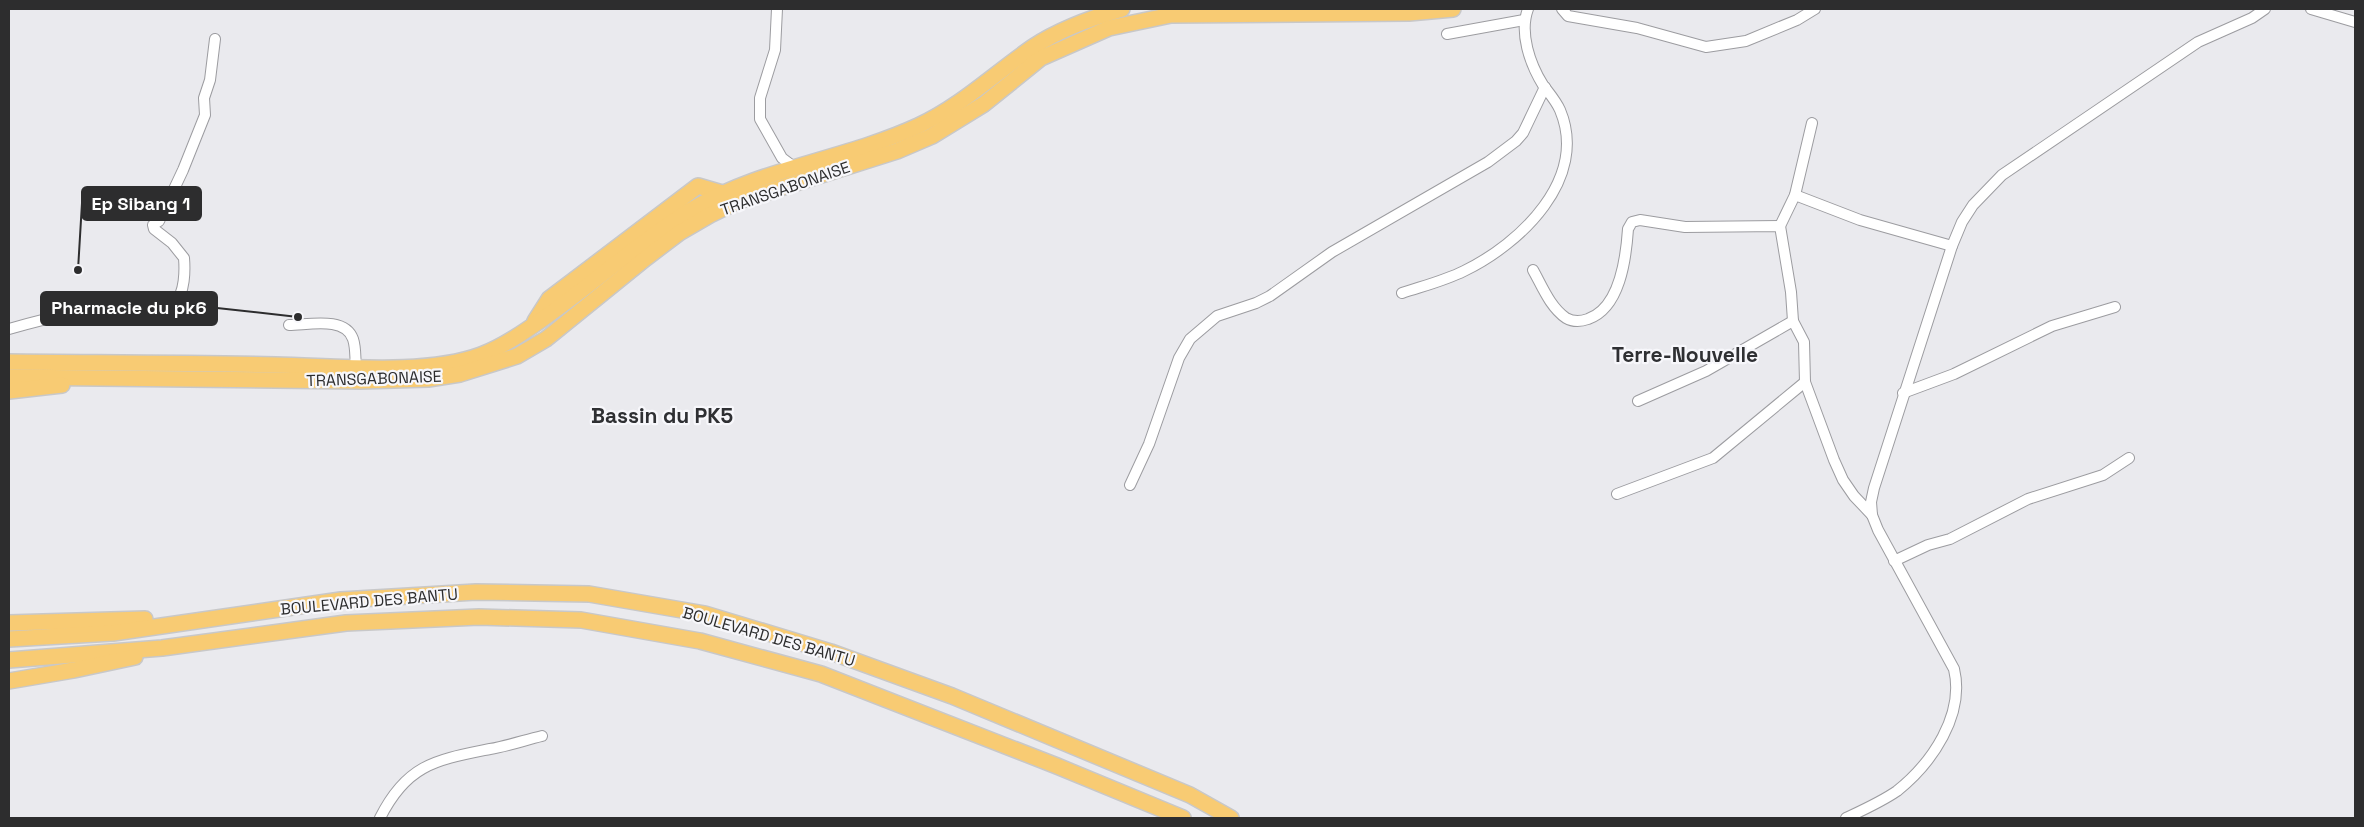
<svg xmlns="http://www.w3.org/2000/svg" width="2364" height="827" font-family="'Space Grotesk',sans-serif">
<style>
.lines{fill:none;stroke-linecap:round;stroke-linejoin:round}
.minor-casing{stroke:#9c9ca0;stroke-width:12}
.highway-casing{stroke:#c8c8c9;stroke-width:18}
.minor{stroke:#fff;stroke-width:10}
.highway{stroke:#f8cb73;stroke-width:15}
.labels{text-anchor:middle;stroke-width:4.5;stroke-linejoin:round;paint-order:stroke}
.street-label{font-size:16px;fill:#2d2d2e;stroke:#f7f7fb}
.district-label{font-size:21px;font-weight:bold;fill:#2f3033;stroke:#f7f7fb}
.leader{fill:none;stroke:#2d2d2e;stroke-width:2}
.callout-dot{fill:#2d2d2e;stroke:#f7f7fb;stroke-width:2}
.callout{fill:#2d2d2e;stroke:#2d2d2e;stroke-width:2}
.callout-label{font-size:18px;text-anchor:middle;font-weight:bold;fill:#fff}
</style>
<rect width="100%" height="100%" fill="#eaeaee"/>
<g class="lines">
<defs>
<g id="minor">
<polyline points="777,9 775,50 760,98 760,119 782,158 794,167"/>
<polyline points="1562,9 1568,16 1637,28 1706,47 1746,41 1797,20 1815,9"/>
<polyline points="2311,9 2355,22"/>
<polyline points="1447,34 1524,20"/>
<polyline points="1795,195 1860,220 1952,246"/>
<polyline points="1780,226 1795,195 1812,123"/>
<path d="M1533,270C1542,286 1550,307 1566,318C1573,322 1580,322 1588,319C1620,308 1626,259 1628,229L1632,222L1640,220L1685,227L1780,226L1791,292L1793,321L1804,342L1805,382L1834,460L1843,480L1854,496L1872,515"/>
<path d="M1402,293C1423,286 1444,281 1464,271C1520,244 1589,179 1560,110C1556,101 1549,93 1543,85C1530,64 1519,33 1528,9"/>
<path d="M289,325C308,325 345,316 353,339C356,348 355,358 356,367"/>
<path d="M9,329C47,318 87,308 126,307C140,306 164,312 175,302C185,293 185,270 184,258L172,243L154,229L153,225L159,221L183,170L205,115L204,98L210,80L215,39"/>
<polyline points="1903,393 1954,374 2052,326 2115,307"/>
<polyline points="1638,401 1706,371 1793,321"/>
<polyline points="1130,485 1149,444 1179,358 1190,339 1217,316 1256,303 1270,296 1332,252 1488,162 1516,141 1523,133 1545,87"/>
<polyline points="1617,494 1713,458 1805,382"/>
<polyline points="1894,561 1928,545 1950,539 2028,499 2103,475 2129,458"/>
<path d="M380,818C407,764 436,760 490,749C508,746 525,740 542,736"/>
<path d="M1846,818C1863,810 1881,802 1897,791C1932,763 1965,715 1954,669L1878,530L1872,515L1871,502L1874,488L1952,246L1962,222L1973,205L2002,175L2198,42L2252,18L2265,9"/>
</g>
<g id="highway">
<polyline points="535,321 549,299 698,186 722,193"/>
<path d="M9,362C98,363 187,363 276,365C337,366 424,376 481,355C504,346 524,332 544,318C594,283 639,242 691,210C761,168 844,160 918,126C961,106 994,74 1033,47C1060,29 1091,18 1122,9"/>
<polyline points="9,377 360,381 428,379 460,374 517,356 546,339 646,258 679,233 710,215 739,201 897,151 932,136 984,104 1041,58 1109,28 1171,15 1409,13 1453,9"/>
<polyline points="9,391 62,385"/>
<polyline points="9,623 145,619"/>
<polyline points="9,639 113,633 341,600 476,592 589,594 705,614 831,652 952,696 1190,795 1231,818"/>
<polyline points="9,660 162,648 346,623 479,617 581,620 700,641 821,674 1057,766 1183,818"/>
<polyline points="9,681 74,670 135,657"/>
</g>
</defs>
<use href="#minor" class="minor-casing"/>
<use href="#highway" class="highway-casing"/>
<use href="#minor" class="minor"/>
<use href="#highway" class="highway"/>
</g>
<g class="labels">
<g class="street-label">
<text transform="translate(785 188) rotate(-19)" y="6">TRANSGABONAISE</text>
<text transform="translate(374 378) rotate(-2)" y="6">TRANSGABONAISE</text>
<text transform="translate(369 601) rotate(-5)" y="6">BOULEVARD DES BANTU</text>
<text transform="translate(769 636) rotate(16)" y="6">BOULEVARD DES BANTU</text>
</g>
<g class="district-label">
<text x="1685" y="362">Terre-Nouvelle</text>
<text x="662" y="423">Bassin du PK5</text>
</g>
</g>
<path class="leader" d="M78 270L82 203M298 317L217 308"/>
<g class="callout-dot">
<circle cx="78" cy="270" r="5"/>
<circle cx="298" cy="317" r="5"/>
</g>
<g class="callout">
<rect x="82" y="187" width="119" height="33" rx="5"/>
<rect x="41" y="292" width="176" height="33" rx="5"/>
</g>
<g class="callout-label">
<text x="141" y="210">Ep Sibang 1</text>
<text x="129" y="314">Pharmacie du pk6</text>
</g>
<rect width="2364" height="827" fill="none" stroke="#2d2d2e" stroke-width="20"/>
</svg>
